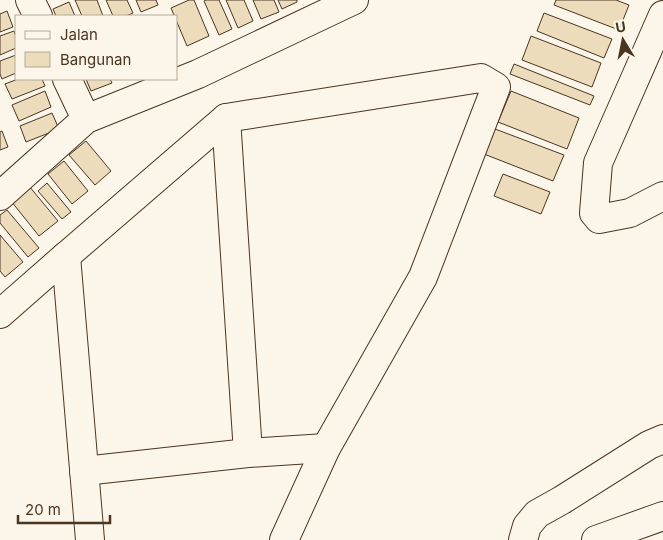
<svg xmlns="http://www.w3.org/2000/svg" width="663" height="540" font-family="Inter,sans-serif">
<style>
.building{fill:#ecdcbc;stroke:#4a3520}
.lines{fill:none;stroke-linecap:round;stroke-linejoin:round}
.street-casing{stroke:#4a3520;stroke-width:30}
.secondary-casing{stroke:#4a3520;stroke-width:30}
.street{stroke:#fbf6e9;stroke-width:28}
.secondary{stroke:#fbf6e9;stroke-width:28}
</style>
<rect width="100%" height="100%" fill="#fbf6e9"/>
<g class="building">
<polygon points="75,0 97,0 103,16 82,16"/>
<polygon points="106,0 127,0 133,13 126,16 113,16"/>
<polygon points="136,0 156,0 158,5 141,12"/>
<polygon points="189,0 194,0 209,36 187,46 171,8"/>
<polygon points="206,0 219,0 232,29 219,35 204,1"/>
<polygon points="226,0 244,0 253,21 238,28"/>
<polygon points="253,0 274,0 279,12 261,19"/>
<polygon points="278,0 297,0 297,2 282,9"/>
<polygon points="556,0 616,0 629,5 619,30 554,5"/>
<polygon points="69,2 75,16 56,16 53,9"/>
<polygon points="7,11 13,27 0,32 0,14"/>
<polygon points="544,13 612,39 604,58 537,31"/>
<polygon points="14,31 16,37 16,48 0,55 0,36"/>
<polygon points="531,36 601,63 592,87 522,60"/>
<polygon points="16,55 16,73 2,79 0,74 0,61"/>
<polygon points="514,64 594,96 590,105 510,74"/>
<polygon points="18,79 42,79 45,86 12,99 5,84"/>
<polygon points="86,79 110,79 112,83 91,91"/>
<polygon points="45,91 51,107 19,121 12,105"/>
<polygon points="511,91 579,118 567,149 498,122"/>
<polygon points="52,113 59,129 26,142 20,126"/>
<polygon points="495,129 564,155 553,181 484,154"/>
<polygon points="2,131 8,147 0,150 0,132"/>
<polygon points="86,141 111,171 95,185 69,155"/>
<polygon points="64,161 88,191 72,204 48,174"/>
<polygon points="503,174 550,192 541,214 494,196"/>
<polygon points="47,183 71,212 62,219 38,191"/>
<polygon points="29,186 58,221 39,236 11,201"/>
<polygon points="7,210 39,248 28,257 0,223 0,215"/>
<polygon points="0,235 23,262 5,277 0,271"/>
</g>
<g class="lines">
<defs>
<g id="street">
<polyline points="30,0 38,16"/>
<polyline points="663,15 598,163 594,213 599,219 630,213 663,196"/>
<polyline points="67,79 86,119"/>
<polyline points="0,196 86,119 198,74 354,0"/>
<polyline points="66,256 226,118 481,78 496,87 423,277 326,448 284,540"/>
<polyline points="0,314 66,256 90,540"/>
<polyline points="248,453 326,448"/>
<polyline points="84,471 248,453 226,118"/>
<polyline points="523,540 527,526 537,514 562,500 649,445 663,439"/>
</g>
<polyline id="secondary" points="596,540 663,516"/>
</defs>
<use href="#street" class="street-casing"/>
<use href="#secondary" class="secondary-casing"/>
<use href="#street" class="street"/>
<use href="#secondary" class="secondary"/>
</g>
<rect x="15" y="15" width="162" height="65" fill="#fbf6e9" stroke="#b4a999"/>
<rect x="25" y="31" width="25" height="8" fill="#fbf6e9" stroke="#b4a999"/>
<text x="60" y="40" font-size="15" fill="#4a3520">Jalan</text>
<rect x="25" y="52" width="25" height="15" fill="#ecdcbc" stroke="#b4a999"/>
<text x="60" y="65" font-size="15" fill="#4a3520">Bangunan</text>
<g transform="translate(623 40) rotate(350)" stroke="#fbf6e9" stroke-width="4" paint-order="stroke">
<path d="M0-4L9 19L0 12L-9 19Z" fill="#4a3520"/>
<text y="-8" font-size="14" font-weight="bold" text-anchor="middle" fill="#4a3520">U</text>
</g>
<path d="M18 515v8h92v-8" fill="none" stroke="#4a3520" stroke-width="2.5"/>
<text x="25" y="515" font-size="15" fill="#4a3520" stroke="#fbf6e9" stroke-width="4" paint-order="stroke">20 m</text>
</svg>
